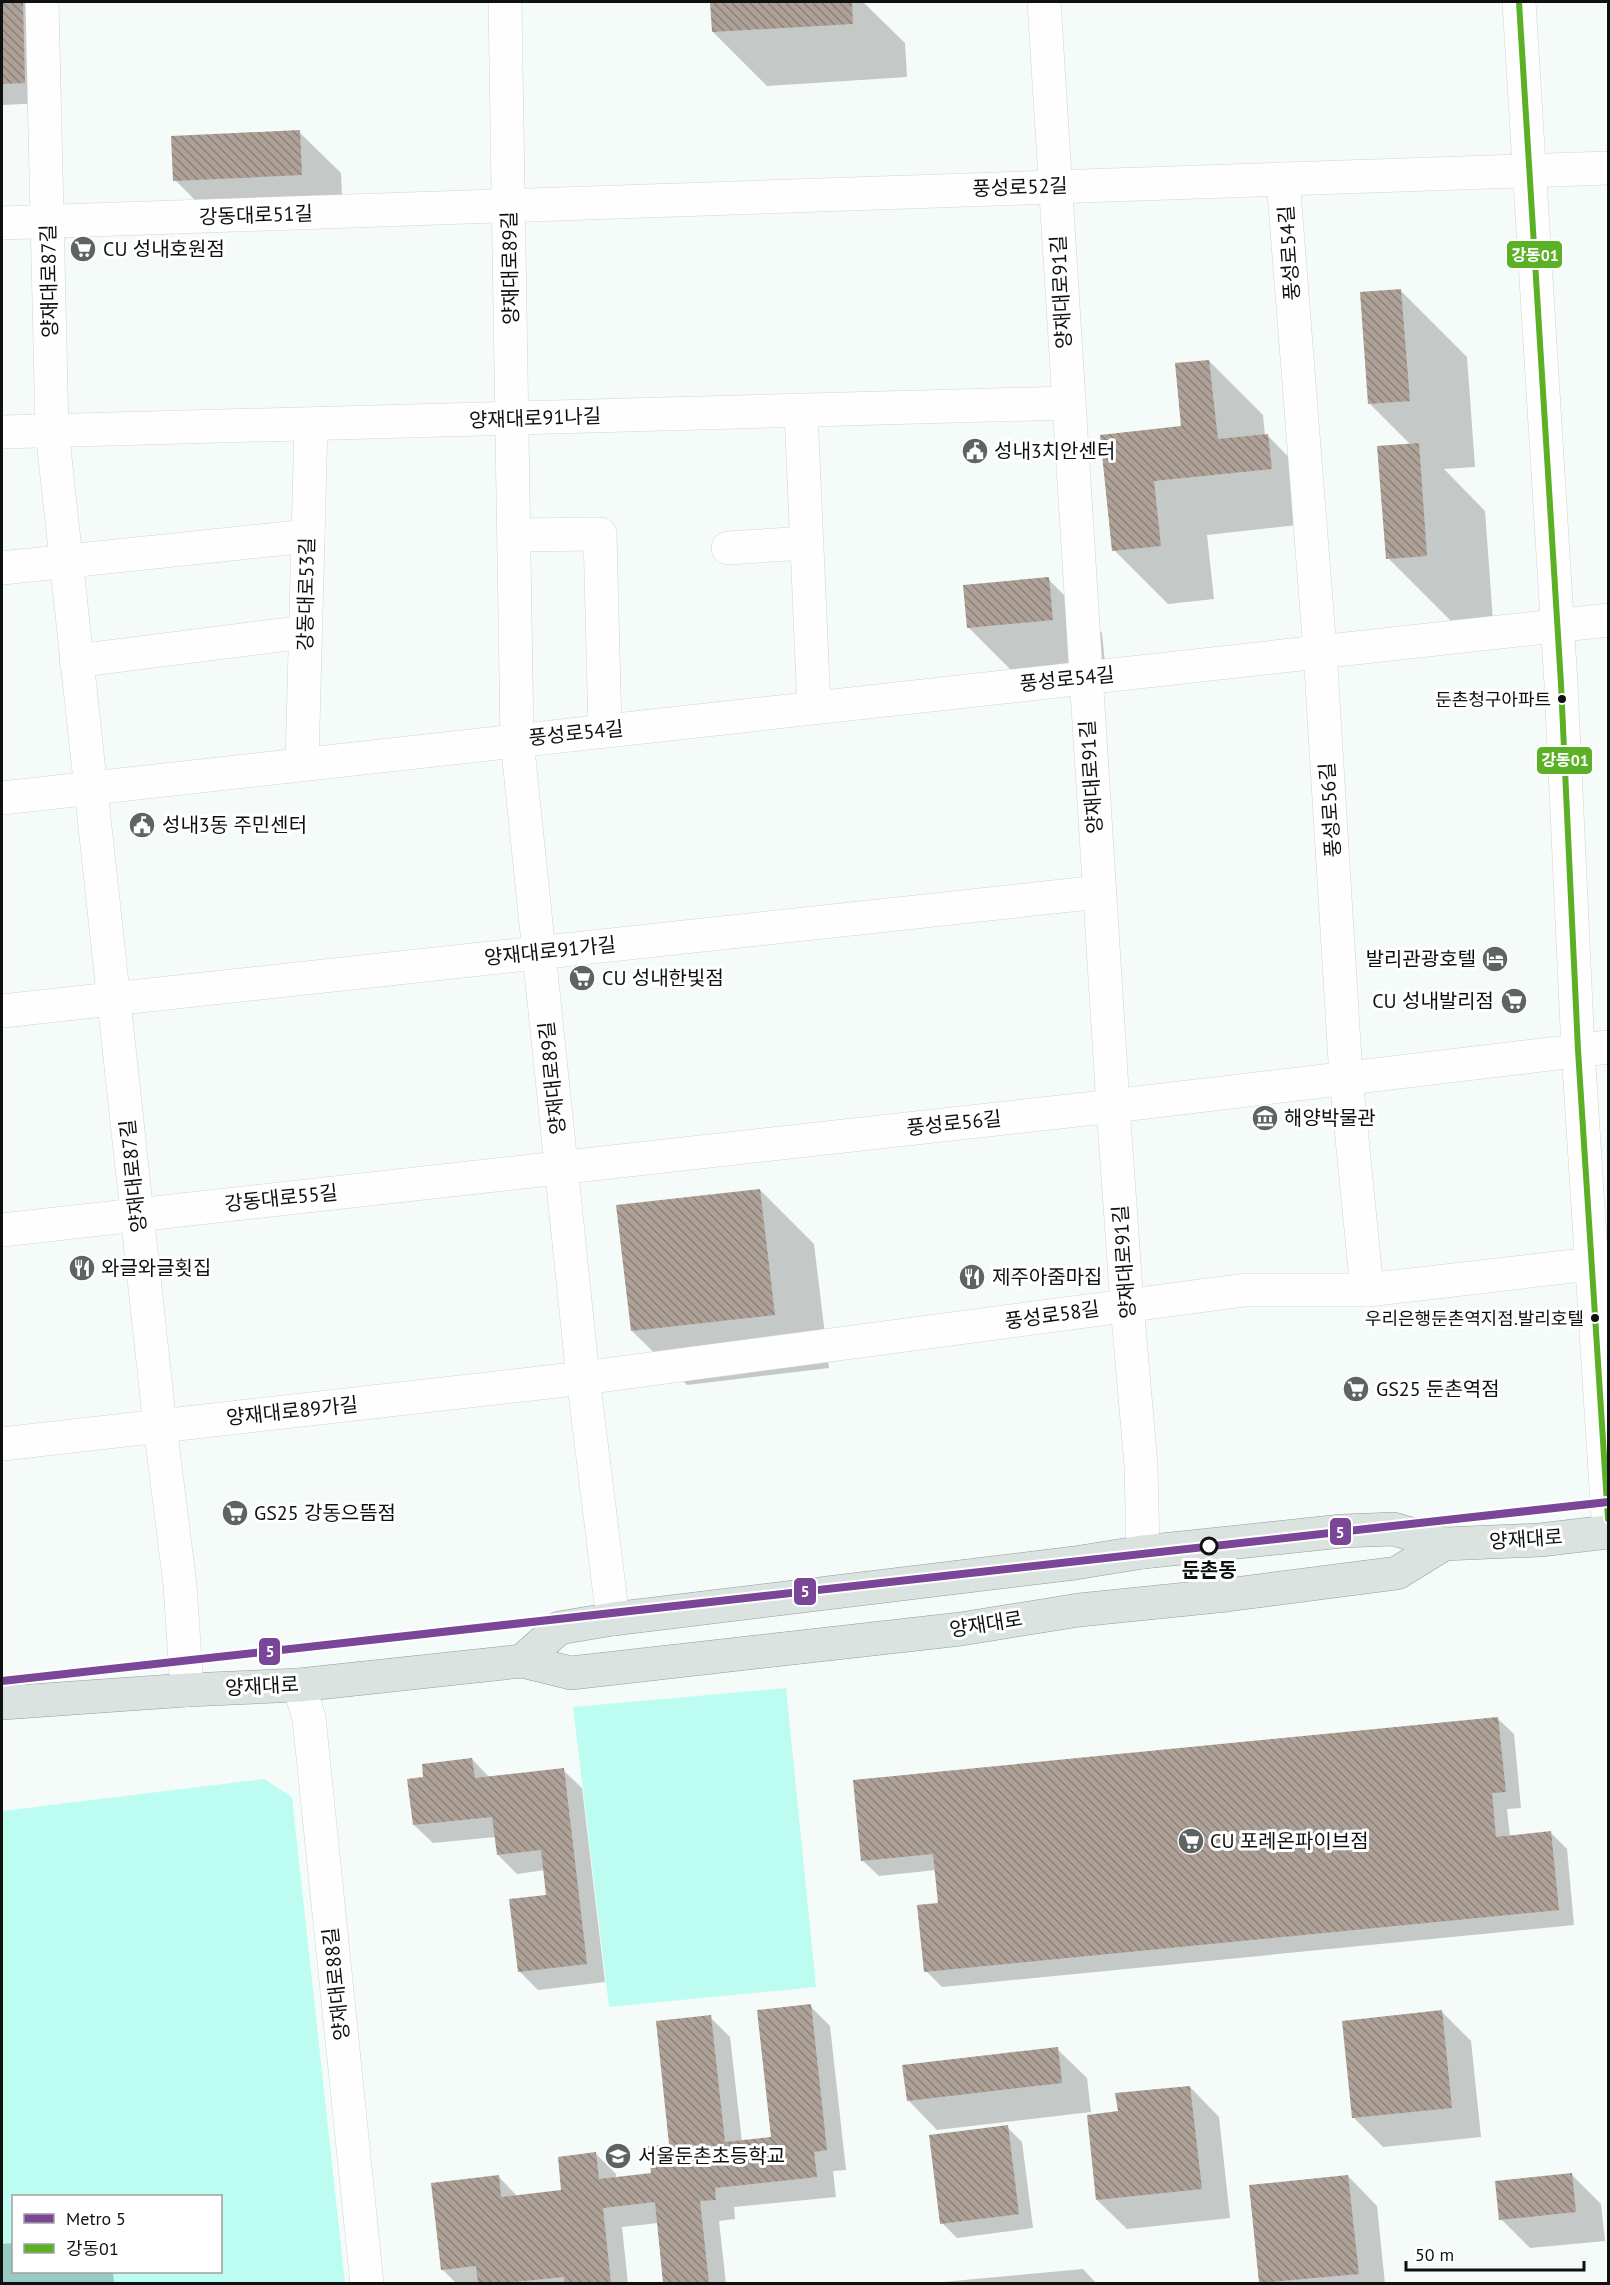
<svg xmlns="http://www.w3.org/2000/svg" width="1610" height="2285" font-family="'PT Sans','Noto Sans KR',sans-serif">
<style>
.park{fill:#bdfdf1;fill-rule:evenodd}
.shadow{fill:#0003}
.building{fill:url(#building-back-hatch)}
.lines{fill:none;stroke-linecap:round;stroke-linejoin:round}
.minor-casing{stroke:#d0d5d3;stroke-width:34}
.major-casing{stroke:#8f9f9c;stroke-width:34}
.minor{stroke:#fefefe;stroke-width:33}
.major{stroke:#dbe3e1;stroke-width:33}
.bus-1-casing{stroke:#fff;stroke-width:10}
.bus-1{stroke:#5bb025;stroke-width:6}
.metro-1-casing{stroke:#fff;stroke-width:12}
.metro-1{stroke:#794698;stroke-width:8}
.bus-dot{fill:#0e1110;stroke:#fff;stroke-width:2}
.stop-dot{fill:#fff;stroke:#0e1110;stroke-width:3}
.labels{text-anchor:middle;stroke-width:6;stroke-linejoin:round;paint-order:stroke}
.bus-label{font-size:18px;fill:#0e1110;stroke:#fff;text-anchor:end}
.street-label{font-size:20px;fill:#0e1110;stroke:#fff}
.poi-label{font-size:20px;fill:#0e1110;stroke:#fff;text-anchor:start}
.stop-label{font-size:20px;font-weight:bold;fill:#0e1110;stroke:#fff}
.line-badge{stroke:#fff;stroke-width:2}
.badge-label{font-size:16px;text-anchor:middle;font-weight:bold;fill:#fff}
</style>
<defs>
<pattern id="building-back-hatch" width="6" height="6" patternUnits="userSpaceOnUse" patternTransform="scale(1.5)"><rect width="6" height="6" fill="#aea197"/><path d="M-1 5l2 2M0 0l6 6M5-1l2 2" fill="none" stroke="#8c827a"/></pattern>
</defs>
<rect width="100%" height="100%" fill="#f5fbf9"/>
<g class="park">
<polygon points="786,1688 816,1987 609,2007 573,1707"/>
<path d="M264,1779L292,1797L345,2283H2V1811ZM14,2196H220V2272H14Z"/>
</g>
<g class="shadow">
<polygon points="2,2 48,2 45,103 2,105"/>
<polygon points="711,2 863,2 905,43 907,77 767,86 713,32"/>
<polygon points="299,132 341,173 343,216 217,222 175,180"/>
<polygon points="1400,290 1467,357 1475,467 1444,469 1485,511 1493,621 1454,624 1388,558 1411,445 1370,404"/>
<polygon points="1209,361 1263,415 1265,436 1267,435 1321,490 1325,522 1207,535 1214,599 1168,604 1114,550 1183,428"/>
<polygon points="1048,579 1102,633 1106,673 1022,681 968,627"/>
<polygon points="760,1190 814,1244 829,1368 687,1385 632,1331"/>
<polygon points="1497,1718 1514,1734 1521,1808 1507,1809 1510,1837 1551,1833 1567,1849 1574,1925 942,1987 926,1971 939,1904 936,1870 879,1876 862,1860"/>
<polygon points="472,1759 490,1778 563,1770 582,1788 605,1982 538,1990 519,1971 548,1896 545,1870 517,1874 498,1855 496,1837 433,1843 414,1825 424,1778"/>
<polygon points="810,2006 830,2026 846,2170 833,2171 836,2197 734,2207 735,2219 719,2221 726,2284 665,2284 658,2223 622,2227 628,2284 457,2284 442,2269 499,2177 518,2197 563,2192 596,2154 616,2174 616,2179 653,2175 671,2145 710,2017 730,2037 742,2142 773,2139"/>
<polygon points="1442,2012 1471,2041 1481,2137 1383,2147 1353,2117"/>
<polygon points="1057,2049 1087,2078 1091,2112 937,2130 908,2100"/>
<polygon points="1190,2087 1219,2117 1230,2218 1127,2229 1097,2200 1119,2113"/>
<polygon points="1007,2127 1022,2142 1033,2228 957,2238 942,2223"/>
<polygon points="1572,2175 1601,2204 1605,2241 1530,2248 1501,2219"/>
<polygon points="1348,2176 1377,2206 1385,2284 1261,2284 1250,2186"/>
<polygon points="14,2243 14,2272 113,2272 114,2284 2,2284 2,2244"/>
<polygon points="1083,2269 1097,2284 932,2283"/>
</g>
<g class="building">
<polygon points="2,2 23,2 25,83 2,84"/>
<polygon points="710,2 852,2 853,24 712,32"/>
<polygon points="300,130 302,175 173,181 171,136"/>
<polygon points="1401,289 1410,401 1368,404 1360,292"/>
<polygon points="1209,360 1218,439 1268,434 1272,469 1154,481 1161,546 1112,551 1100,435 1181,426 1175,363"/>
<polygon points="1419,443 1427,556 1386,559 1377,446"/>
<polygon points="1049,577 1053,620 967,628 963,585"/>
<polygon points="760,1189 775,1315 631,1331 616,1205"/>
<polygon points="1498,1717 1506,1792 1492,1793 1496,1837 1551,1831 1559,1910 924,1972 917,1905 938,1903 933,1854 861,1861 853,1780"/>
<polygon points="472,1758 475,1778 564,1768 587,1964 518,1972 509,1899 546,1895 541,1850 497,1855 492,1817 413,1825 407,1779 423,1777 422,1764"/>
<polygon points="811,2004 827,2150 814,2152 817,2177 715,2188 716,2200 700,2201 709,2283 663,2283 655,2202 603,2208 611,2283 564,2283 564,2277 504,2283 478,2283 476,2266 441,2270 431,2183 499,2175 501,2197 561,2190 558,2157 596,2152 599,2179 651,2173 648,2146 669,2144 656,2021 711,2015 725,2142 771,2137 757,2010"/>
<polygon points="1442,2010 1452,2108 1352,2118 1342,2021"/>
<polygon points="1058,2047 1062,2083 907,2101 902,2065"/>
<polygon points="1190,2086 1202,2189 1096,2200 1087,2115 1118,2111 1115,2093"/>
<polygon points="1008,2125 1019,2214 940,2224 929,2135"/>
<polygon points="1572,2173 1576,2212 1499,2220 1495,2181"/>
<polygon points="1348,2175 1359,2274 1259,2283 1249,2185"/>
</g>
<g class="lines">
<defs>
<g id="minor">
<polyline points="42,2 52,430 160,1426 180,1585 187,1690"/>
<polyline points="505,2 517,740 583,1378 613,1619"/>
<polyline points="1044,2 1113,1106 1127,1305 1141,1465 1143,1552"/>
<polyline points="1519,2 1561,684 1578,1050 1608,1519"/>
<polyline points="1283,179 1320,651 1346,1077 1367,1290"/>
<polyline points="2,223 1608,168"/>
<polyline points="801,411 814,707"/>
<polyline points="2,432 1068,403"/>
<polyline points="514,535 600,534 605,730"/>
<polyline points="728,548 806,543"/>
<polyline points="2,568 308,536"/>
<polyline points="76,661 305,632"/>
<polyline points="302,764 311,424"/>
<polyline points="2,798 1608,620"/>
<polyline points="2,1011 1099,892"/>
<polyline points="2,1230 1113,1106 1608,1047"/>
<polyline points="2,1444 583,1378 1245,1290 1367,1290 1608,1262"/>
<polyline points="299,1685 309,1718 367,2284"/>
</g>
<g id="major">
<polyline points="522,1661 559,1628 613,1619 1075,1563 1143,1552 1342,1531 1394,1529 1444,1544 1540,1540 1608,1532"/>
<polyline points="2,1703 187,1690 299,1685 522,1661 571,1673 961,1629 1079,1610 1227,1595 1397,1573 1444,1544"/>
</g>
</defs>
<use href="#minor" class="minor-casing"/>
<use href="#major" class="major-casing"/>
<use href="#minor" class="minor"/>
<use href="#major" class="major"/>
<defs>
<polyline id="bus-1" points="1519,2 1561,684 1578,1050 1608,1519"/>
</defs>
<use href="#bus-1" class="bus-1-casing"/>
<use href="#bus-1" class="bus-1"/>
<defs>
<polyline id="metro-1" points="2,1681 1608,1502"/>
</defs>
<use href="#metro-1" class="metro-1-casing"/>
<use href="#metro-1" class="metro-1"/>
</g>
<defs>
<symbol id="supermarket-disc" viewBox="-11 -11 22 22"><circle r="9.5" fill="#5f6362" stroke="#fff"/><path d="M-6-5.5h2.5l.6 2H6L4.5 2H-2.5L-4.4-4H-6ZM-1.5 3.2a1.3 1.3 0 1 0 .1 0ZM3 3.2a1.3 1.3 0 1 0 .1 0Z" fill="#fff"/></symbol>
<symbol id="civic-disc" viewBox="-11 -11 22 22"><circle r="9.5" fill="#5f6362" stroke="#fff"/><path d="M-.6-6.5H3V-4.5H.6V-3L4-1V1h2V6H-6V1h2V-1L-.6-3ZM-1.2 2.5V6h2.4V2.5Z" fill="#fff"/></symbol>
<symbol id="hotel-disc" viewBox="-11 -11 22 22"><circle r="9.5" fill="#5f6362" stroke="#fff"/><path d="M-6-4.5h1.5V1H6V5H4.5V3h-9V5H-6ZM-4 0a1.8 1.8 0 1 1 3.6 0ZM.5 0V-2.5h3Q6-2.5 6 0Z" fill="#fff"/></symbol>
<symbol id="museum-disc" viewBox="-11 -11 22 22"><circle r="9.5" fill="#5f6362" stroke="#fff"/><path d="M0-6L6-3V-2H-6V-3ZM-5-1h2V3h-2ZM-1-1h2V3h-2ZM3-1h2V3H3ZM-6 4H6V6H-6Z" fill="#fff"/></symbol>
<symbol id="restaurant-disc" viewBox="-11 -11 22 22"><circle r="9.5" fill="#5f6362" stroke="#fff"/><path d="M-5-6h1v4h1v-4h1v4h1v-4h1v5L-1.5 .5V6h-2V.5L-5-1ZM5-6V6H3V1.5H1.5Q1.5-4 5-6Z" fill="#fff"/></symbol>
<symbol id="school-disc" viewBox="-11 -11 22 22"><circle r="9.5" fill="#5f6362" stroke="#fff"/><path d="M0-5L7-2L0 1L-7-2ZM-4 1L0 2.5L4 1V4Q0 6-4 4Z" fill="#fff"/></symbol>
</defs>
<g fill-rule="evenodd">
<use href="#supermarket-disc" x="68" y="234" width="30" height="30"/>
<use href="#civic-disc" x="960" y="436" width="30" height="30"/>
<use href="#civic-disc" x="127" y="810" width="30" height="30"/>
<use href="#hotel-disc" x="1480" y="944" width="30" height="30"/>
<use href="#supermarket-disc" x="567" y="963" width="30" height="30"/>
<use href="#supermarket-disc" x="1499" y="986" width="30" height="30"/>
<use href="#museum-disc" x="1250" y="1103" width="30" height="30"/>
<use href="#restaurant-disc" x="67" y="1253" width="30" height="30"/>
<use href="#restaurant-disc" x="957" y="1262" width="30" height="30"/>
<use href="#supermarket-disc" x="1341" y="1374" width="30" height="30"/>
<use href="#supermarket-disc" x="220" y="1498" width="30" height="30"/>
<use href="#supermarket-disc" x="1176" y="1826" width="30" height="30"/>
<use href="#school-disc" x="603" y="2141" width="30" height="30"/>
</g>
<g class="bus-dot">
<circle cx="1562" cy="699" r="5"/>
<circle cx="1595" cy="1318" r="5"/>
</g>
<circle class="stop-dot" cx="1209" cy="1546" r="8"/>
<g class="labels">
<g class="bus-label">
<text x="1551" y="706">둔촌청구아파트</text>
<text x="1584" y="1325">우리은행둔촌역지점.발리호텔</text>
</g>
<g class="street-label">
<text transform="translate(1020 187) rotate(-2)" y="7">풍성로52길</text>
<text transform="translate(256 215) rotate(-2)" y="7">강동대로51길</text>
<text transform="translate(1289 253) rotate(-94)" y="7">풍성로54길</text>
<text transform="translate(510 268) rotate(-91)" y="7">양재대로89길</text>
<text transform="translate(49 281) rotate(-91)" y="7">양재대로87길</text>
<text transform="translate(1061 292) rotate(-93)" y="7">양재대로91길</text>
<text transform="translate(535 418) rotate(-2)" y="7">양재대로91나길</text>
<text transform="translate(306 594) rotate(-89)" y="7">강동대로53길</text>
<text transform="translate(1067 679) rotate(-6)" y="7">풍성로54길</text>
<text transform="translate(576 733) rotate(-6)" y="7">풍성로54길</text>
<text transform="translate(1091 777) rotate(-94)" y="7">양재대로91길</text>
<text transform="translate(1330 810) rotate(-94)" y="7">풍성로56길</text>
<text transform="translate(550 951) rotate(-6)" y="7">양재대로91가길</text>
<text transform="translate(552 1078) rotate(-96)" y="7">양재대로89길</text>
<text transform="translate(954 1123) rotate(-6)" y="7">풍성로56길</text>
<text transform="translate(133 1176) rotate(-96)" y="7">양재대로87길</text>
<text transform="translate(281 1198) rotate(-6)" y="7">강동대로55길</text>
<text transform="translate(1124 1262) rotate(-94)" y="7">양재대로91길</text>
<text transform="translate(1052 1315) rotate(-8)" y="7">풍성로58길</text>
<text transform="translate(292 1411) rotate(-6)" y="7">양재대로89가길</text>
<text transform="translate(1526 1539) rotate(-4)" y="7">양재대로</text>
<text transform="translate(986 1624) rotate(-9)" y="7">양재대로</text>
<text transform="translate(262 1686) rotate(-3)" y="7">양재대로</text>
<text transform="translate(336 1984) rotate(-96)" y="7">양재대로88길</text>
</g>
<g class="poi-label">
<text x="103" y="256">CU 성내호원점</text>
<text x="994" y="458">성내3치안센터</text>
<text x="162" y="832">성내3동 주민센터</text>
<text x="1476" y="966" text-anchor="end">발리관광호텔</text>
<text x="602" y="985">CU 성내한빛점</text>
<text x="1494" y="1008" text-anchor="end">CU 성내발리점</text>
<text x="1284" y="1125">해양박물관</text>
<text x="101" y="1275">와글와글횟집</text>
<text x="992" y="1284">제주아줌마집</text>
<text x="1376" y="1396">GS25 둔촌역점</text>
<text x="254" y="1520">GS25 강동으뜸점</text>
<text x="1210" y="1848">CU 포레온파이브점</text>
<text x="638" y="2163">서울둔촌초등학교</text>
</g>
<g class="stop-label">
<text x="1209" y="1577">둔촌동</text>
</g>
</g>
<g class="line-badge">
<rect x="1506" y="240" width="57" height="29" rx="6" fill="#5bb025"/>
<rect x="1536" y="746" width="57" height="29" rx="6" fill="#5bb025"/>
<rect x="1329" y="1517" width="23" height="29" rx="6" fill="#794698"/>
<rect x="793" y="1577" width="24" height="29" rx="6" fill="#794698"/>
<rect x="258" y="1637" width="23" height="29" rx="6" fill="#794698"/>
</g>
<g class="badge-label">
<text x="1535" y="261">강동01</text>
<text x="1565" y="766">강동01</text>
<text x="1340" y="1538">5</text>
<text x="805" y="1597">5</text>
<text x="270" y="1657">5</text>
</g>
<rect width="1610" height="2285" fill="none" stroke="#0e1110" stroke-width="6"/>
<rect x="12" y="2195" width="210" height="78" fill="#ffffff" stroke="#9fa09f" stroke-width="1.5"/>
<rect x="24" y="2214" width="30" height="9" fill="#794698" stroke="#9fa09f" stroke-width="1.5"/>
<text x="66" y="2225" font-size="18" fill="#0e1110">Metro 5</text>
<rect x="24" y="2244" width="30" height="9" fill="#5bb025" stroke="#9fa09f" stroke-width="1.5"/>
<text x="66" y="2255" font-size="18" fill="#0e1110">강동01</text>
<path d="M1406 2261v9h178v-9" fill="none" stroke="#0e1110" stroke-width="3"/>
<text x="1415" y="2261" font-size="18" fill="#0e1110" stroke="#ffffff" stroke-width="4.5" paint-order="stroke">50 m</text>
</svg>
